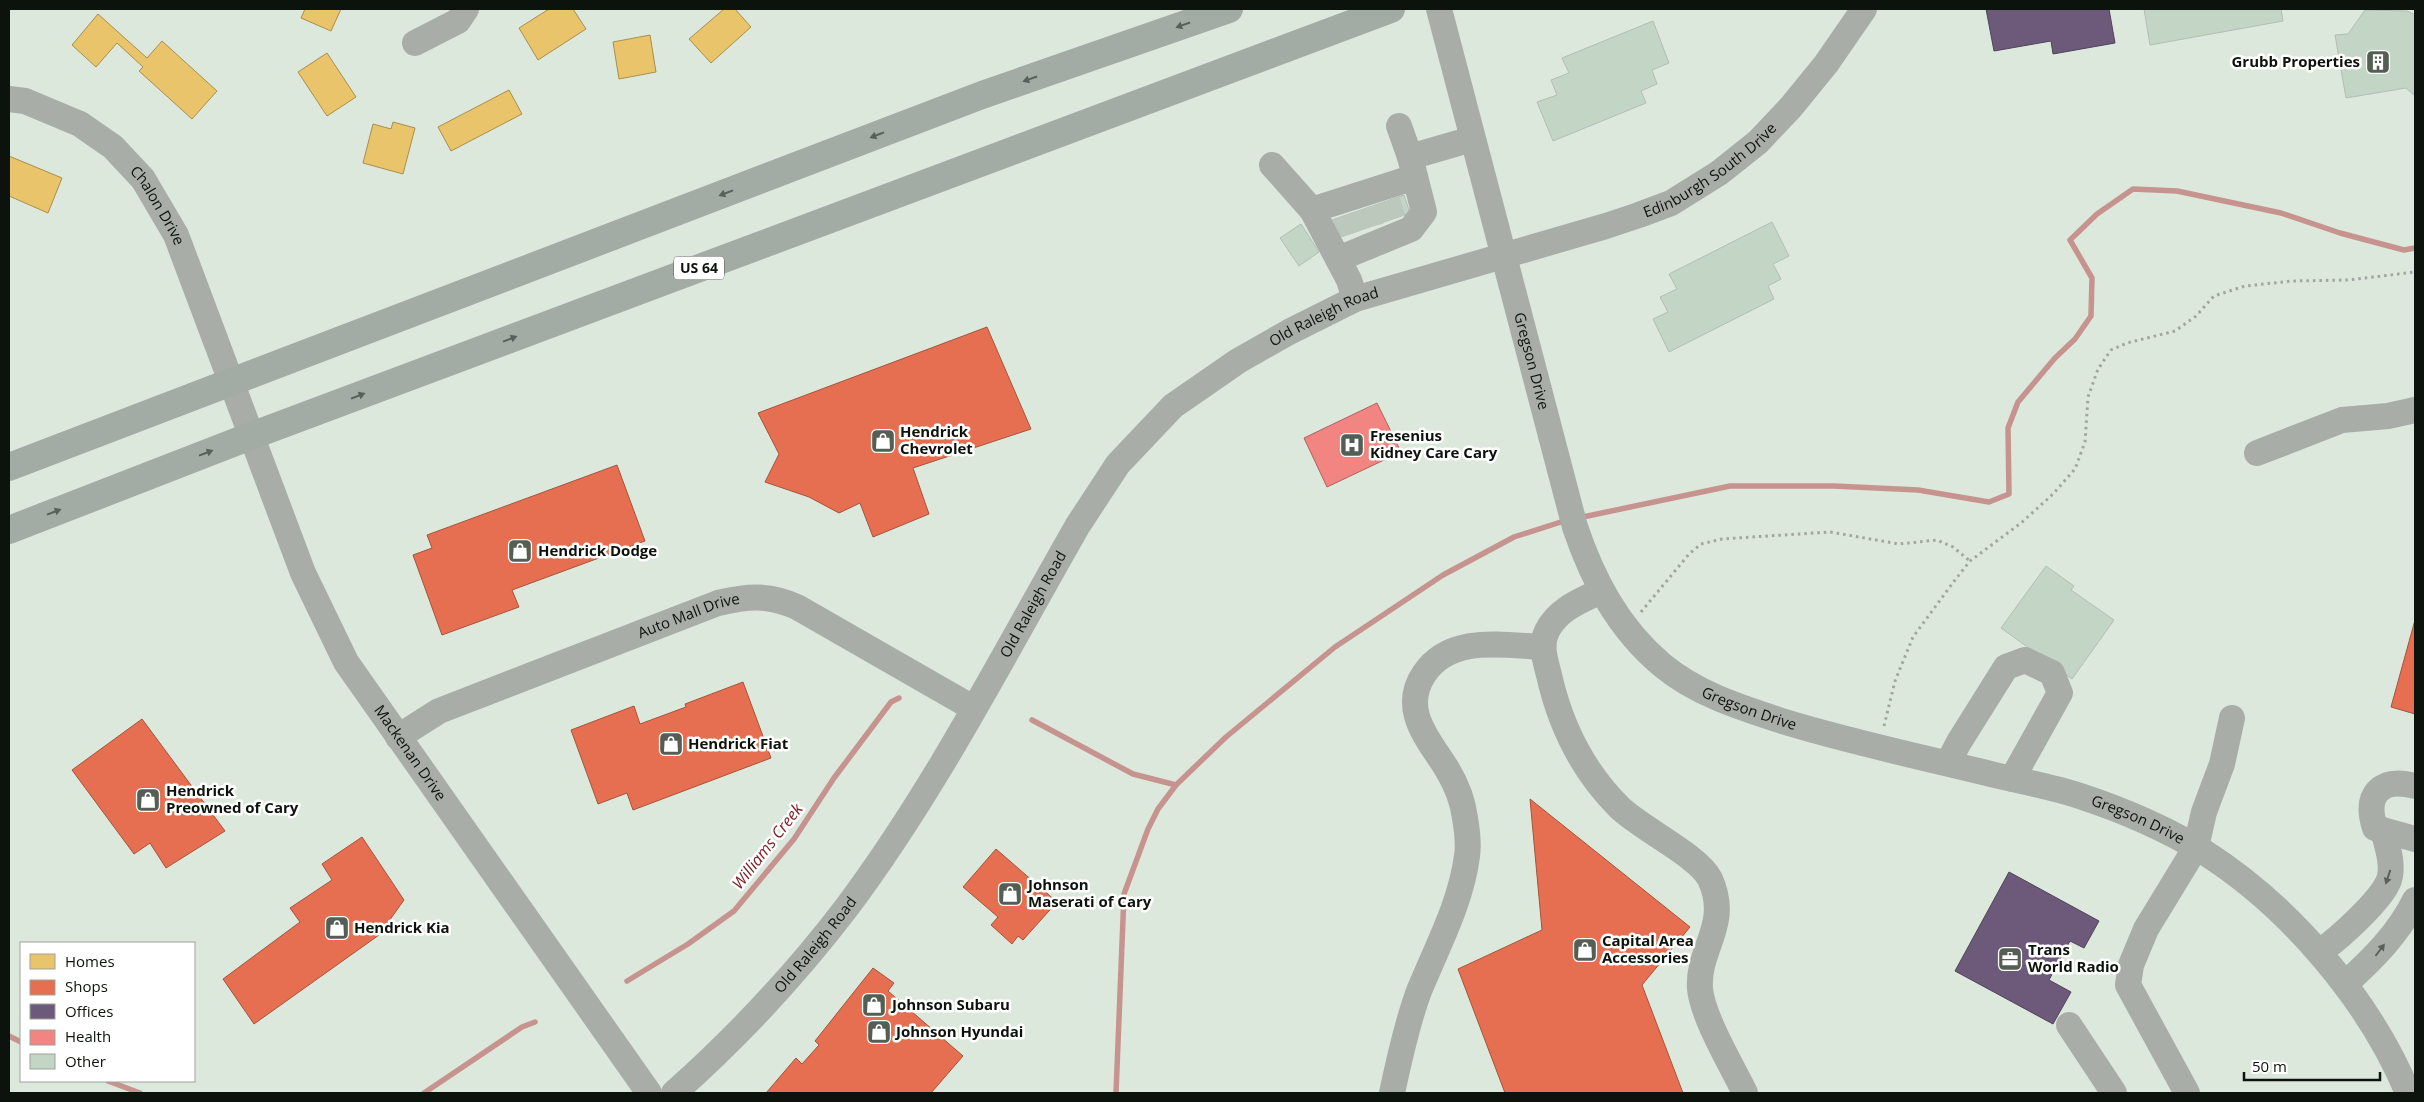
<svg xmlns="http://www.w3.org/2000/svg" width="2424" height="1102" font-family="'Open Sans',sans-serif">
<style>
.homes{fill:#e9c46a;stroke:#a78f4e}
.shops{fill:#e76f51;stroke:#a5533c}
.offices{fill:#6d597a;stroke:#504459}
.health{fill:#f28482;stroke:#ad625f}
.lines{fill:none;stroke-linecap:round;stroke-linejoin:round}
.stream{stroke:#c7938f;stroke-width:5.5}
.building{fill:#c3d5c4;stroke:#b4bdb4}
.minor-tunnel{stroke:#bdc8bd;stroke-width:26;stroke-dasharray:26 13;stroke-linecap:butt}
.path{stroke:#a0a6a0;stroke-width:3;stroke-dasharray:2.5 4;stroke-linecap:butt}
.minor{stroke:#a8ada8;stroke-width:26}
.highway{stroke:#a3aca4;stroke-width:28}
.oneway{fill:#586058}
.oneway2{fill:#5a605a}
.labels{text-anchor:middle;stroke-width:5;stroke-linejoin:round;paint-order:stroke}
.shield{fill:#fff;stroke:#555a55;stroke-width:1}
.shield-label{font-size:14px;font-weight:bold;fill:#0c130c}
.poi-label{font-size:15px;font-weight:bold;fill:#0c130c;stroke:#fff;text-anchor:start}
.street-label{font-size:15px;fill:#0c130c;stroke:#fff}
.water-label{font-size:16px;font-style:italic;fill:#801f28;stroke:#fff}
</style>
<rect width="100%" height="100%" fill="#dce8dc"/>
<g class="homes">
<polygon points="305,9 341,9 331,31 301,18"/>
<polygon points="549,9 573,9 586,29 538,60 519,28"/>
<polygon points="724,9 735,9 751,27 711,63 689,39"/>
<polygon points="98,14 147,58 162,41 217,91 192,119 139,71 143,67 117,43 96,67 72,45"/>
<polygon points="650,35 656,72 619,79 613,42"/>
<polygon points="327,53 356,97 327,116 298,72"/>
<polygon points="509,90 522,114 451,151 438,127"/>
<polygon points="393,122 415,128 403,174 363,163 373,124 391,129"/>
<polygon points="9,156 62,178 48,213 9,196"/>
</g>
<g class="shops">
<polygon points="987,327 1031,429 913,468 929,514 873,537 860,503 839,513 809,497 765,482 779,454 758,413"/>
<polygon points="617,465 645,541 512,590 519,607 442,635 413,555 432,548 427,535"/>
<polygon points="2415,620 2415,714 2391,707"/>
<polygon points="743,682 771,758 633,810 627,793 598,804 571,730 634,706 640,724 686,707 685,704"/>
<polygon points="142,719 225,831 166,868 150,843 134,854 72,770"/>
<polygon points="1530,799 1690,927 1642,985 1683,1093 1505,1093 1458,969 1542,930"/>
<polygon points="362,837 404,900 379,935 254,1024 223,979 300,922 290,908 332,880 322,864"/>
<polygon points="996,849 1057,902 1023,940 1018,936 1012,944 991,925 998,917 963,887"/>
<polygon points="873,968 894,983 888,991 963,1056 931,1093 766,1093 796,1058 802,1064 819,1045 815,1041"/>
</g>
<g class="offices">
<polygon points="1986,9 2109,9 2115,43 2053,54 2051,41 1994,51"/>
<polygon points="2009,872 2099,921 2084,948 2070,941 2049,980 2071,992 2053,1024 1955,971"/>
</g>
<polygon class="health" points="1377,403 1401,452 1327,487 1304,438"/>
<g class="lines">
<g class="stream">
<polyline points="1578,518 1730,486 1834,486 1918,490 1989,502 2009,494 2008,428 2018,402 2055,358 2075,339 2091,316 2092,278 2070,240 2097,214 2133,189 2177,191 2281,213 2340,233 2404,250 2415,248"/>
<polyline points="1032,720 1133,774 1176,785"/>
<polyline points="627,981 688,944 734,911 794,839 834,778 891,702 899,698"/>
<polyline points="9,1036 21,1042"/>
<polyline points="108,1081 140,1093"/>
<polyline points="424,1093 522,1027 535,1022"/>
<polyline points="1116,1093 1124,894 1148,829 1158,809 1176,785 1226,737 1335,647 1443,575 1514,537 1567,520"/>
</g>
</g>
<g class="building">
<polygon points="2144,9 2281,9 2283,21 2150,45"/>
<polygon points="2365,10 2407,11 2415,15 2415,96 2406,88 2346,98 2335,35 2348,34"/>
<polygon points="1653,21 1669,63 1652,70 1657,84 1641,91 1646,103 1553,141 1537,102 1557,95 1551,80 1569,73 1562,58"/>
<polygon points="1404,195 1410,213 1332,240 1326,222"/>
<polygon points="1772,222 1789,256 1773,264 1781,279 1768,286 1774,299 1669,352 1653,319 1668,312 1660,297 1677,289 1669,274"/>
<polygon points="1301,224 1319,252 1299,266 1280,238"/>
<polygon points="2046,566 2074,586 2071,590 2114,620 2072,679 2001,628"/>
</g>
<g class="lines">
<g class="minor-tunnel">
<polyline points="1387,201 1393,219"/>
<polyline points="1366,209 1371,227"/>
<polyline points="1342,217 1348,235"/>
</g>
<g class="path">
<polyline points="1641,612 1689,554 1701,544 1722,539 1830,532 1899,544 1937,540 1953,547 1970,561"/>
<polyline points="1884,726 1895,681 1913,637 1955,580 1970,561 2021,523 2053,494 2075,469 2085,442 2088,397 2098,369 2111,350 2127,343 2175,331 2196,316 2214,296 2245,286 2292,281 2348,280 2415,272"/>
</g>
<g class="minor">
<path id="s1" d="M1439,9L1575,527C1593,580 1618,628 1662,665C1697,694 1739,707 1782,721C1853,743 1927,758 1999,776C2025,782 2052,787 2077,795C2120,809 2165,828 2204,852C2289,906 2369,999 2408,1093"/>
<polyline points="415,43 458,21 466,9"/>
<path id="s2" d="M9,99L25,101L80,124L113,147L143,179L176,235L303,573L346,662L649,1093"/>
<polyline points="1399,126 1410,157"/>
<polyline points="1272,165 1312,210"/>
<polyline points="1338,259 1312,210 1415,177"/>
<polyline points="1355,299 1349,280 1338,259 1411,229 1424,212 1410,157 1472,139"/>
<polyline points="2257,453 2342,420 2388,416 2415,410"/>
<path d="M1601,591C1580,601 1558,609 1547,631C1540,646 1545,659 1549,675C1560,724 1582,770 1619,807C1640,828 1699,856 1710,879C1731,925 1697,948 1700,989C1703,1018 1732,1066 1745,1093"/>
<path id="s3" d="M398,737L439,711L718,603C748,596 768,594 797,607L973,708"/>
<polyline points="1948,763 1959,742 2006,667 2025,660 2052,673 2060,693 2012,779"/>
<path d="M2415,786C2381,777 2364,794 2375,828L2415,839"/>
<path d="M2320,952C2339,938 2381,901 2389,880C2394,865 2387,845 2383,830"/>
<path d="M2345,984C2372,960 2399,933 2415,900"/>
<polyline points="2069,1025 2114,1093"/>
<path id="s4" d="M674,1093C737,1037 796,974 847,907C936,788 1004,654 1078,525L1118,464L1173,406L1238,361L1289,332L1355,299L1606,226L1639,215L1671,203L1719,173L1758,142L1791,107L1826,64L1864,9"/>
<path d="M1392,1093C1399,1060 1407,1023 1419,991C1437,947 1461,903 1467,856C1469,844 1467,830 1465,818C1463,801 1456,784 1447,769C1429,740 1400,710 1424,674C1450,635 1501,645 1542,647"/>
<polyline points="2187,1093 2128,985 2131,965 2146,929 2196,847 2204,812 2222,764 2232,718"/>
</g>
<g class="highway">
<polyline points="9,467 982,95 1229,9"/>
<polyline points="9,530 251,436 1391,9"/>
</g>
</g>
<defs><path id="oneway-solid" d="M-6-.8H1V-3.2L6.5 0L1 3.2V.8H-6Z" transform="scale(1.25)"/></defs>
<g class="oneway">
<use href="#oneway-solid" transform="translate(1183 25) rotate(161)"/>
<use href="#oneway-solid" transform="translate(1030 79) rotate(161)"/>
<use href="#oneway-solid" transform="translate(877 135) rotate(159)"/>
<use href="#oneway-solid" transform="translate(726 193) rotate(159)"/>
<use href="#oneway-solid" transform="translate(510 339) rotate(-21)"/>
<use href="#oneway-solid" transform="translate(358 396) rotate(-21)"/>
<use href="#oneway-solid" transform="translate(206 453) rotate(-21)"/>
<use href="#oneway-solid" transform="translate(54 512) rotate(-21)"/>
</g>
<g class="oneway2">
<use href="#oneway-solid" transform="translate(2388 877) rotate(108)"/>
<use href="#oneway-solid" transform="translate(2380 950) rotate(-53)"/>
</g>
<defs>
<symbol id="building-square" viewBox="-11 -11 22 22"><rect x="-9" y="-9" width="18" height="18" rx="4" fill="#555e55" stroke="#fff"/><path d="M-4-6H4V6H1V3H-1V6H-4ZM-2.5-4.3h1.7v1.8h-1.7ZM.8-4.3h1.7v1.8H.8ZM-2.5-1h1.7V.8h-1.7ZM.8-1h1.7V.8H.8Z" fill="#fff"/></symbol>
<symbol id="shop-square" viewBox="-11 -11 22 22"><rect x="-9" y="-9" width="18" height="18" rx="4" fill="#555e55" stroke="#fff"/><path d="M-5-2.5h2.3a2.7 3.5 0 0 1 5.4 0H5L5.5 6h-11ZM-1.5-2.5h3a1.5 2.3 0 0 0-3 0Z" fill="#fff"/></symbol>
<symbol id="hospital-square" viewBox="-11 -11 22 22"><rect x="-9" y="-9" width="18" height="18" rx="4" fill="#555e55" stroke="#fff"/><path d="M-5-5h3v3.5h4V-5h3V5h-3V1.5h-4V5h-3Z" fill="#fff"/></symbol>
<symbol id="office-square" viewBox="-11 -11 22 22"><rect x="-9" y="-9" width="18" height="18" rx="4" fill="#555e55" stroke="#fff"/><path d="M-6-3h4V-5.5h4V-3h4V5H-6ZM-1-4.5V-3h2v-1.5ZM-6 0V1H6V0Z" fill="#fff"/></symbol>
</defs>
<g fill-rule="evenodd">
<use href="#building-square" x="2364" y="48" width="28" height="28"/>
<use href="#shop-square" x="869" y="427" width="28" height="28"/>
<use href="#hospital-square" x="1338" y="431" width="28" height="28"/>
<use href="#shop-square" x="506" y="537" width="28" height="28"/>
<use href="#shop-square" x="657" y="730" width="28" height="28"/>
<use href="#shop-square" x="134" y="786" width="28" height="28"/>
<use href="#shop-square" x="996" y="880" width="28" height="28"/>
<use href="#shop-square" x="323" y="914" width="28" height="28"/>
<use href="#shop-square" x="1571" y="936" width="28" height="28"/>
<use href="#office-square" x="1996" y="945" width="28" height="28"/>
<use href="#shop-square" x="860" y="991" width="28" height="28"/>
<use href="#shop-square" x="865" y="1018" width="28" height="28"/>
</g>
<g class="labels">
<rect class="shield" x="674" y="256.5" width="50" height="23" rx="4"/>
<g class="shield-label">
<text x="699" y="273">US 64</text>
</g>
<g class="poi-label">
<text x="2360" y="67" text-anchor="end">Grubb Properties</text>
<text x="900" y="437">Hendrick<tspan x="900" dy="17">Chevrolet</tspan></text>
<text x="1370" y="441">Fresenius<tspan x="1370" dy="17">Kidney Care Cary</tspan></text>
<text x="538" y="556">Hendrick Dodge</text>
<text x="688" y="749">Hendrick Fiat</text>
<text x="166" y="796">Hendrick<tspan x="166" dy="17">Preowned of Cary</tspan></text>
<text x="1028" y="890">Johnson<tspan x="1028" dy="17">Maserati of Cary</tspan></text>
<text x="354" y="933">Hendrick Kia</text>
<text x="1602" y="946">Capital Area<tspan x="1602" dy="17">Accessories</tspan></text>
<text x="2028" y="955">Trans<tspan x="2028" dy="17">World Radio</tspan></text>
<text x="892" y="1010">Johnson Subaru</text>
<text x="896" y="1037">Johnson Hyundai</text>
</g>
<g class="street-label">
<text dy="5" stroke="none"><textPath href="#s4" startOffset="1446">Edinburgh South Drive</textPath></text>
<text dy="5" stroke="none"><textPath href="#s2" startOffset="190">Chalon Drive</textPath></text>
<text dy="5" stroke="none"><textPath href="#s4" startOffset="1030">Old Raleigh Road</textPath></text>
<text dy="5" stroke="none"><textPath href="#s1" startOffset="364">Gregson Drive</textPath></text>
<text dy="5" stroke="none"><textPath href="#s4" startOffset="610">Old Raleigh Road</textPath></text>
<text dy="5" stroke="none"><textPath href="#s3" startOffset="316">Auto Mall Drive</textPath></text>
<text dy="5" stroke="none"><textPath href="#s1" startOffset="799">Gregson Drive</textPath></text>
<text dy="5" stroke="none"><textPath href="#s2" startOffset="796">Mackenan Drive</textPath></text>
<text dy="5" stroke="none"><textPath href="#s1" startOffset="1204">Gregson Drive</textPath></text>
<text dy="5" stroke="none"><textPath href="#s4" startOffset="205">Old Raleigh Road</textPath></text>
</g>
<g class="water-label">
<text transform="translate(767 846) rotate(-52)" y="6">Williams Creek</text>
</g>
</g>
<rect width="2424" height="1102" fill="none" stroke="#0c130c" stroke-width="20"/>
<rect x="20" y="942" width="175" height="140" fill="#ffffff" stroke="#9ea19e"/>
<rect x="30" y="954" width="25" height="15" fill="#e9c46a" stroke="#9ea19e"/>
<text x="65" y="967" font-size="15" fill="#0c130c">Homes</text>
<rect x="30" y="980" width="25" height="15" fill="#e76f51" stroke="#9ea19e"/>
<text x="65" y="992" font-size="15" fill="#0c130c">Shops</text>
<rect x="30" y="1004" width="25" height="15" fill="#6d597a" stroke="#9ea19e"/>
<text x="65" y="1017" font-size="15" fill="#0c130c">Offices</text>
<rect x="30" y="1030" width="25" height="15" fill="#f28482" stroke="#9ea19e"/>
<text x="65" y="1042" font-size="15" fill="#0c130c">Health</text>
<rect x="30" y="1054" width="25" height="15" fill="#c3d5c4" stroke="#9ea19e"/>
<text x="65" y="1067" font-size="15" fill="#0c130c">Other</text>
<path d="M2244 1072v8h136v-8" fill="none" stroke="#0c130c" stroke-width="2.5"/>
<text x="2252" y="1072" font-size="15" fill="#0c130c" stroke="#ffffff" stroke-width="4" paint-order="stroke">50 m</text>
</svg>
